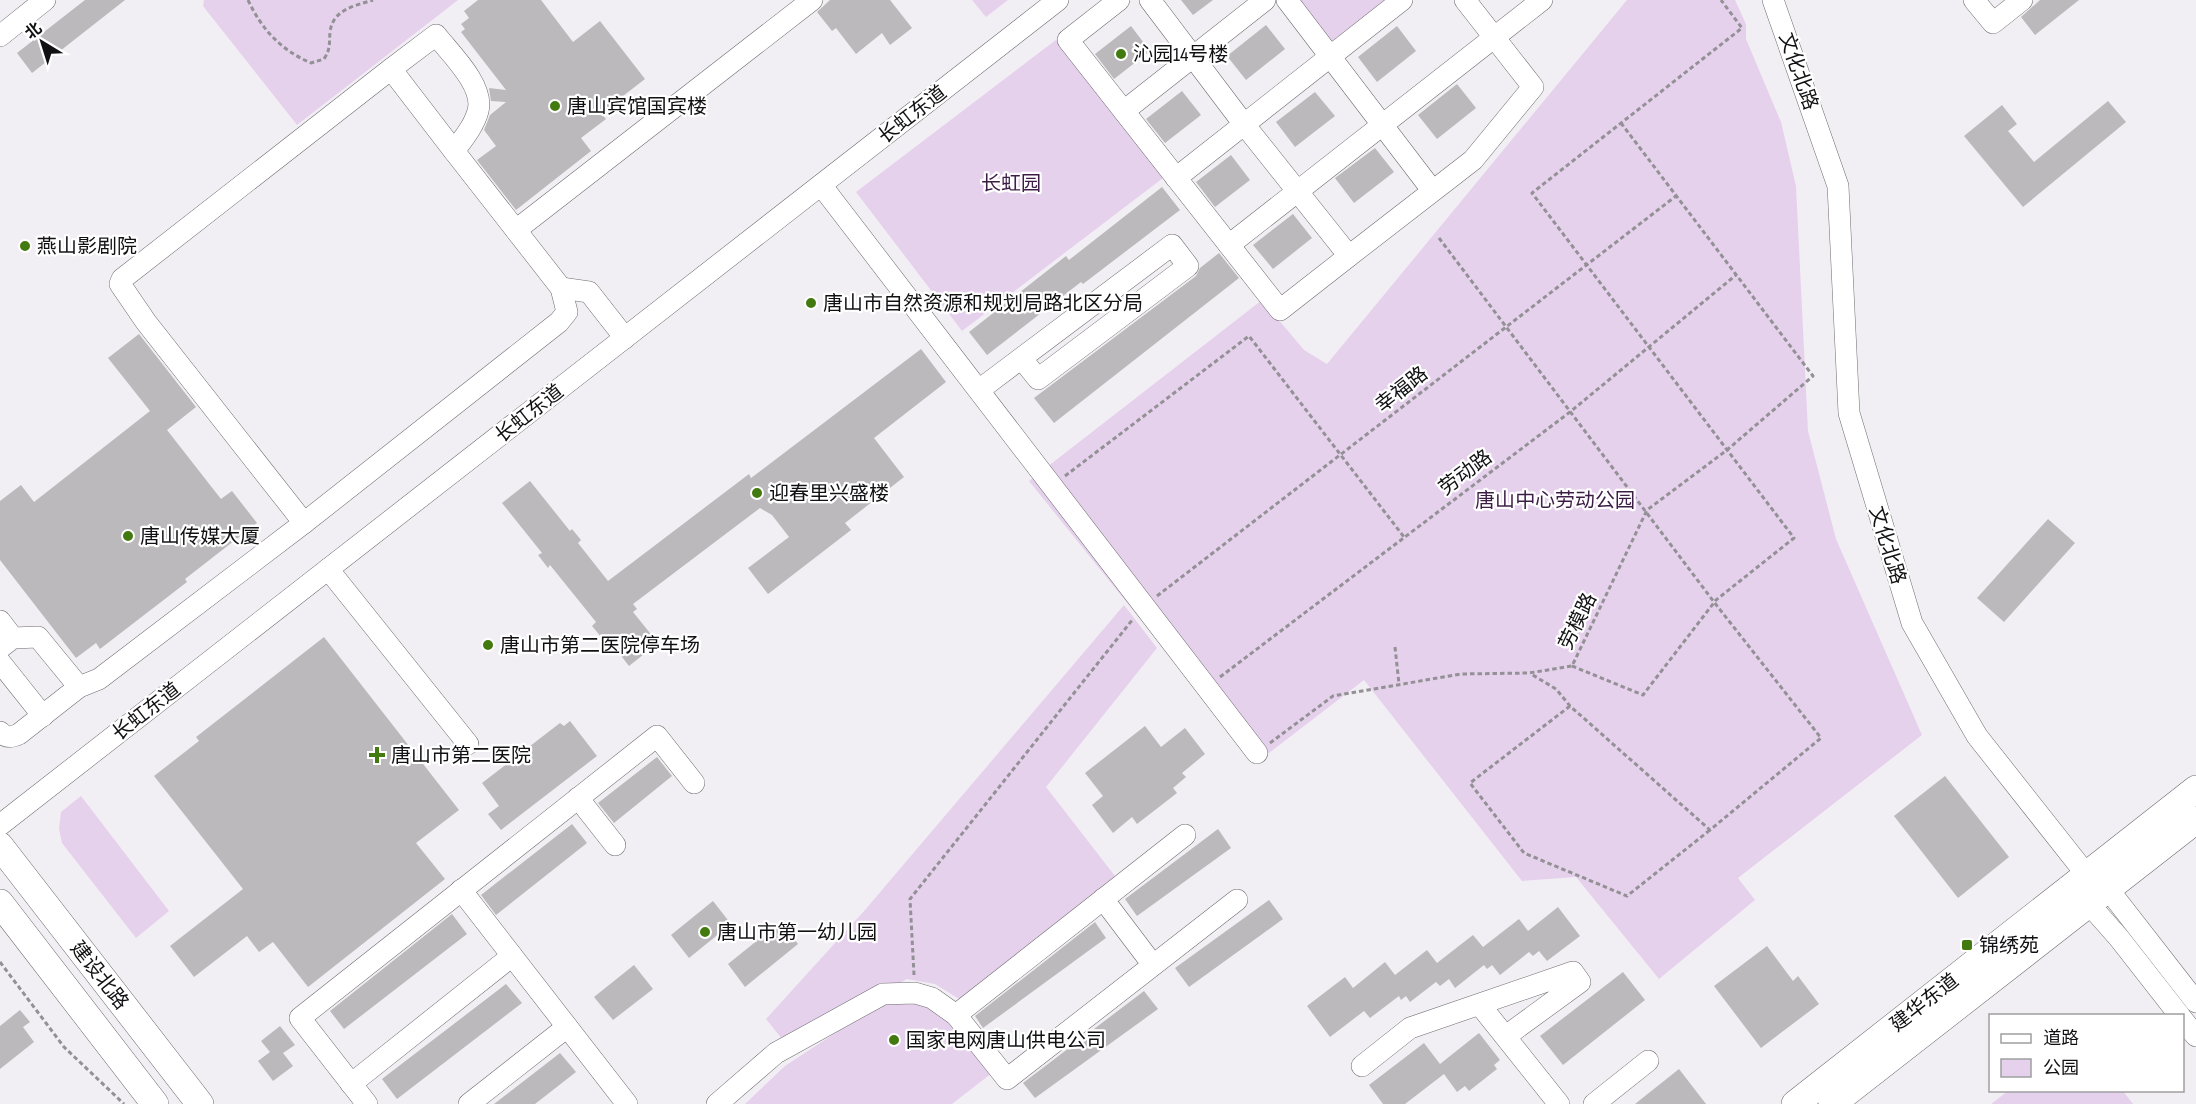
<svg xmlns="http://www.w3.org/2000/svg" width="2196" height="1104" font-family="'Sofia Sans Condensed','Noto Sans SC',sans-serif">
<style>
.green{fill:#e6d1ed}
.building{fill:#bcb9bd}
.lines{fill:none;stroke-linecap:round;stroke-linejoin:round}
.minor-casing{stroke:#6f6c70;stroke-width:22}
.major-casing{stroke:#6f6c70;stroke-width:28}
.path{stroke:#939195;stroke-width:3;stroke-dasharray:4.5 3;stroke-linecap:butt}
.minor{stroke:#fff;stroke-width:21}
.major{stroke:#fff;stroke-width:27}
.poi-dot{fill:#437a0f;stroke:#fff;stroke-width:2}
.labels{text-anchor:middle;stroke-width:4.5;stroke-linejoin:round;paint-order:stroke}
.poi-label{font-size:20px;fill:#111012;stroke:#fff;text-anchor:start}
.street-label{font-size:20px;fill:#111012;stroke:#fff}
.park-label{font-size:20px;fill:#3c1d46;stroke:#fff}
</style>
<rect width="100%" height="100%" fill="#f2eff4"/>
<g class="green">
<polygon points="204,0 458,0 297,125 203,6"/>
<polygon points="972,0 1008,0 986,17"/>
<polygon points="1297,0 1387,0 1334,41 1328,41"/>
<polygon points="1627,0 1735,0 1746,24 1746,39 1781,122 1796,186 1808,431 1836,539 1922,735 1738,878 1755,900 1659,979 1576,877 1522,881 1364,680 1256,763 1029,481 1262,300 1304,350 1327,364"/>
<polygon points="1061,36 1167,175 962,331 856,192"/>
<polygon points="1124,605 1157,648 1046,787 1115,876 959,999 935,984 907,979 786,1044 766,1019 865,910"/>
<polygon points="81,796 169,911 136,938 62,843 59,829 61,812"/>
<polygon points="911,996 942,1014 992,1073 952,1104 745,1104 785,1066 881,1003"/>
<polygon points="2008,1091 2123,1091 2133,1104 1991,1104"/>
</g>
<g class="building">
<polygon points="85,0 125,0 32,73 17,53"/>
<polygon points="478,0 541,0 573,42 600,21 645,79 601,113 606,119 581,138 591,151 516,210 477,160 496,146 484,130 490,115 506,102 491,101 489,88 506,90 461,32 465,29 461,24 469,18 464,11"/>
<polygon points="830,0 890,0 912,28 890,45 882,33 856,54 836,28 832,31 817,12"/>
<polygon points="1181,0 1213,0 1193,15"/>
<polygon points="2040,0 2079,0 2035,35 2021,17"/>
<polygon points="1266,25 1285,49 1246,80 1227,56"/>
<polygon points="1131,26 1150,51 1114,79 1095,54"/>
<polygon points="1397,26 1416,51 1377,82 1358,57"/>
<polygon points="1457,84 1476,108 1437,139 1418,115"/>
<polygon points="1182,91 1201,115 1165,143 1146,119"/>
<polygon points="1315,92 1335,116 1295,147 1276,122"/>
<polygon points="2108,101 2126,122 2023,207 1964,136 2002,105 2017,124 2008,131 2034,162"/>
<polygon points="1375,148 1394,172 1354,203 1335,178"/>
<polygon points="1231,155 1250,180 1215,207 1196,182"/>
<polygon points="1162,187 1180,210 1083,284 1081,282 987,355 969,332 1066,256 1069,260"/>
<polygon points="1293,214 1312,238 1273,269 1253,245"/>
<polygon points="1219,253 1239,278 1054,423 1034,398 1196,276 1200,268"/>
<polygon points="139,334 196,407 167,430 221,499 232,491 257,523 185,579 187,582 100,649 96,643 76,658 0,560 0,501 21,485 34,502 150,411 108,358"/>
<polygon points="921,349 946,382 874,438 904,477 845,523 851,530 768,594 748,568 789,537 772,515 760,508 633,604 637,609 633,612 658,643 629,666 605,635 602,638 592,626 596,622 550,565 548,568 538,555 542,553 502,503 530,481 570,531 572,529 581,540 578,543 608,581 749,474 751,478"/>
<polygon points="2048,519 2075,543 2004,622 1977,598"/>
<polygon points="324,637 459,810 416,843 445,879 308,987 273,942 259,952 247,936 194,977 170,946 243,889 154,776 199,741 196,737"/>
<polygon points="570,721 597,756 501,830 488,814 499,806 482,783 560,723 564,726"/>
<polygon points="1145,726 1161,747 1185,728 1205,754 1182,773 1186,777 1173,788 1177,793 1137,824 1132,817 1113,833 1092,805 1103,796 1085,773"/>
<polygon points="657,757 672,776 614,823 598,803"/>
<polygon points="1945,776 2009,857 1958,898 1894,816"/>
<polygon points="572,824 587,843 496,915 481,895"/>
<polygon points="1218,829 1231,848 1137,916 1125,899"/>
<polygon points="1269,900 1283,919 1189,987 1175,968"/>
<polygon points="713,901 731,924 689,958 671,935"/>
<polygon points="1558,907 1580,936 1547,961 1539,951 1533,956 1529,952 1500,975 1492,965 1487,969 1484,965 1455,988 1449,979 1440,986 1436,982 1410,1002 1406,996 1401,1000 1399,996 1370,1018 1364,1011 1330,1037 1307,1006 1345,977 1353,988 1385,962 1395,975 1427,950 1437,963 1473,935 1483,947 1519,919 1528,931"/>
<polygon points="452,914 467,934 344,1029 330,1011"/>
<polygon points="780,922 798,944 745,987 728,964"/>
<polygon points="1095,922 1106,938 983,1028 975,1016"/>
<polygon points="1767,946 1793,981 1798,976 1819,1004 1761,1048 1714,986"/>
<polygon points="634,965 653,989 613,1020 594,997"/>
<polygon points="1623,972 1645,1000 1563,1065 1540,1036"/>
<polygon points="506,984 522,1003 397,1099 382,1079"/>
<polygon points="1144,991 1158,1009 1035,1098 1023,1083"/>
<polygon points="20,1010 30,1022 23,1027 34,1042 0,1069 0,1026"/>
<polygon points="280,1026 295,1045 283,1053 293,1066 273,1081 258,1061 270,1052 261,1041"/>
<polygon points="1479,1033 1500,1060 1494,1065 1497,1069 1469,1091 1465,1086 1457,1092 1444,1074 1405,1104 1383,1104 1369,1085 1424,1043 1440,1064"/>
<polygon points="560,1053 576,1072 535,1104 494,1104"/>
<polygon points="1679,1069 1706,1104 1635,1104"/>
</g>
<g class="lines">
<defs>
<g id="minor">
<polyline points="1119,0 1068,40 1280,310 1349,256"/>
<polyline points="1150,0 1243,123 1349,256 1473,160 1533,87 1465,0"/>
<polyline points="1287,0 1432,190"/>
<polyline points="1773,0 1838,186 1849,413 1912,623 1977,736 2086,874 2089,904 2119,938 2180,1016"/>
<polyline points="1974,0 1993,23 2022,0"/>
<polyline points="0,36 45,0"/>
<polyline points="1124,111 1265,0"/>
<polyline points="1176,178 1402,0"/>
<polyline points="821,185 1257,753"/>
<polyline points="516,230 812,0"/>
<polyline points="1229,245 1542,0"/>
<polyline points="561,288 589,292 625,338"/>
<polyline points="979,390 1172,245 1188,266 1038,379 1022,359"/>
<path d="M304,523L146,322L120,284L122,279L391,69L436,35C450,53 485,86 478,111C474,126 463,139 454,151L391,69"/>
<polyline points="328,569 468,744"/>
<polyline points="0,621 13,638"/>
<polyline points="0,648 13,638 38,637 79,687"/>
<polyline points="0,662 43,716"/>
<path d="M0,732C6,738 11,738 19,734L79,687L99,679L304,523L559,322L567,312L561,288L454,151"/>
<polyline points="578,798 615,845"/>
<polyline points="0,825 1058,0"/>
<polyline points="2097,881 2108,889 2196,1002"/>
<polyline points="461,890 627,1104"/>
<polyline points="1103,899 1153,965"/>
<polyline points="1480,1005 1559,1104"/>
<polyline points="956,1015 1185,835"/>
<polyline points="2182,1019 2196,1036"/>
<polyline points="1362,1066 1410,1028 1573,972 1580,982 1506,1036"/>
<polyline points="351,1084 512,956"/>
<polyline points="367,1104 300,1018 657,736 694,783"/>
<polyline points="469,1104 567,1027"/>
<polyline points="717,1104 776,1053 883,994 915,993 932,998 956,1015 1007,1079 1237,900"/>
<polyline points="1594,1104 1648,1061"/>
</g>
<g id="major">
<polyline points="0,846 200,1104"/>
<polyline points="0,903 155,1104"/>
<polyline points="1795,1104 2196,789"/>
<polyline points="1832,1104 2196,820"/>
</g>
</defs>
<use href="#minor" class="minor-casing"/>
<use href="#major" class="major-casing"/>
<g class="path">
<path d="M248,0C262,30 281,50 311,63L324,59C331,48 329,43 330,32C333,9 355,6 373,0"/>
<polyline points="1439,238 1714,602 1821,738 1710,830 1570,706 1556,689 1531,674"/>
<polyline points="1065,476 1249,336 1404,537"/>
<polyline points="1157,596 1676,196"/>
<polyline points="1395,647 1399,684"/>
<polyline points="1572,666 1643,695 1716,600 1794,538 1532,193 1742,28 1721,0"/>
<polyline points="1220,677 1570,412 1736,275"/>
<polyline points="1570,706 1470,783 1524,853 1627,896 1710,830"/>
<polyline points="1270,743 1333,696 1461,674 1529,673 1572,666 1647,510 1727,450 1813,376 1621,123"/>
<polyline points="0,962 64,1047 124,1104"/>
<polyline points="914,975 910,899 1133,619"/>
</g>
<use href="#minor" class="minor"/>
<use href="#major" class="major"/>
</g>
<g class="poi-dot">
<circle cx="1121" cy="54" r="6"/>
<circle cx="555" cy="106" r="6"/>
<circle cx="25" cy="246" r="6"/>
<circle cx="811" cy="303" r="6"/>
<circle cx="757" cy="493" r="6"/>
<circle cx="128" cy="536" r="6"/>
<circle cx="488" cy="645" r="6"/>
<path d="M374 746h6v6h6v6h-6v6h-6v-6h-6v-6h6z"/>
<circle cx="705" cy="932" r="6"/>
<rect x="1961" y="939" width="12" height="12" rx="3"/>
<circle cx="894" cy="1040" r="6"/>
</g>
<g class="labels">
<g class="poi-label">
<text x="1133" y="61">沁园14号楼</text>
<text x="567" y="113">唐山宾馆国宾楼</text>
<text x="37" y="253">燕山影剧院</text>
<text x="823" y="310">唐山市自然资源和规划局路北区分局</text>
<text x="769" y="500">迎春里兴盛楼</text>
<text x="140" y="543">唐山传媒大厦</text>
<text x="500" y="652">唐山市第二医院停车场</text>
<text x="391" y="762">唐山市第二医院</text>
<text x="717" y="939">唐山市第一幼儿园</text>
<text x="1979" y="952">锦绣苑</text>
<text x="906" y="1047">国家电网唐山供电公司</text>
</g>
<g class="street-label">
<text transform="translate(1799 71) rotate(71)" y="7">文化北路</text>
<text transform="translate(912 114) rotate(-38)" y="7">长虹东道</text>
<text transform="translate(1401 389) rotate(-38)" y="7">幸福路</text>
<text transform="translate(529 413) rotate(-38)" y="7">长虹东道</text>
<text transform="translate(1465 472) rotate(-37)" y="7">劳动路</text>
<text transform="translate(1888 545) rotate(73)" y="7">文化北路</text>
<text transform="translate(1577 621) rotate(-64)" y="7">劳模路</text>
<text transform="translate(146 711) rotate(-38)" y="7">长虹东道</text>
<text transform="translate(100 975) rotate(52)" y="7">建设北路</text>
<text transform="translate(1924 1002) rotate(-38)" y="7">建华东道</text>
</g>
<g class="park-label">
<text x="1011" y="190">长虹园</text>
<text x="1555" y="507">唐山中心劳动公园</text>
</g>
</g>
<rect x="1989" y="1014" width="195" height="78" fill="#ffffff" stroke="#a09fa0" stroke-width="1.5"/>
<rect x="2001" y="1034" width="30" height="9" fill="#ffffff" stroke="#a09fa0" stroke-width="1.5"/>
<text x="2043" y="1044" font-size="18" fill="#111012">道路</text>
<rect x="2001" y="1059" width="30" height="18" fill="#e6d1ed" stroke="#a09fa0" stroke-width="1.5"/>
<text x="2043" y="1074" font-size="18" fill="#111012">公园</text>
<g transform="translate(42 42) rotate(322)" stroke="#ffffff" stroke-width="4.5" paint-order="stroke">
<path d="M0-4.5L10 22L0 15L-10 22Z" fill="#111012"/>
<text y="-9" font-size="16" font-weight="bold" text-anchor="middle" fill="#111012">北</text>
</g>
</svg>
